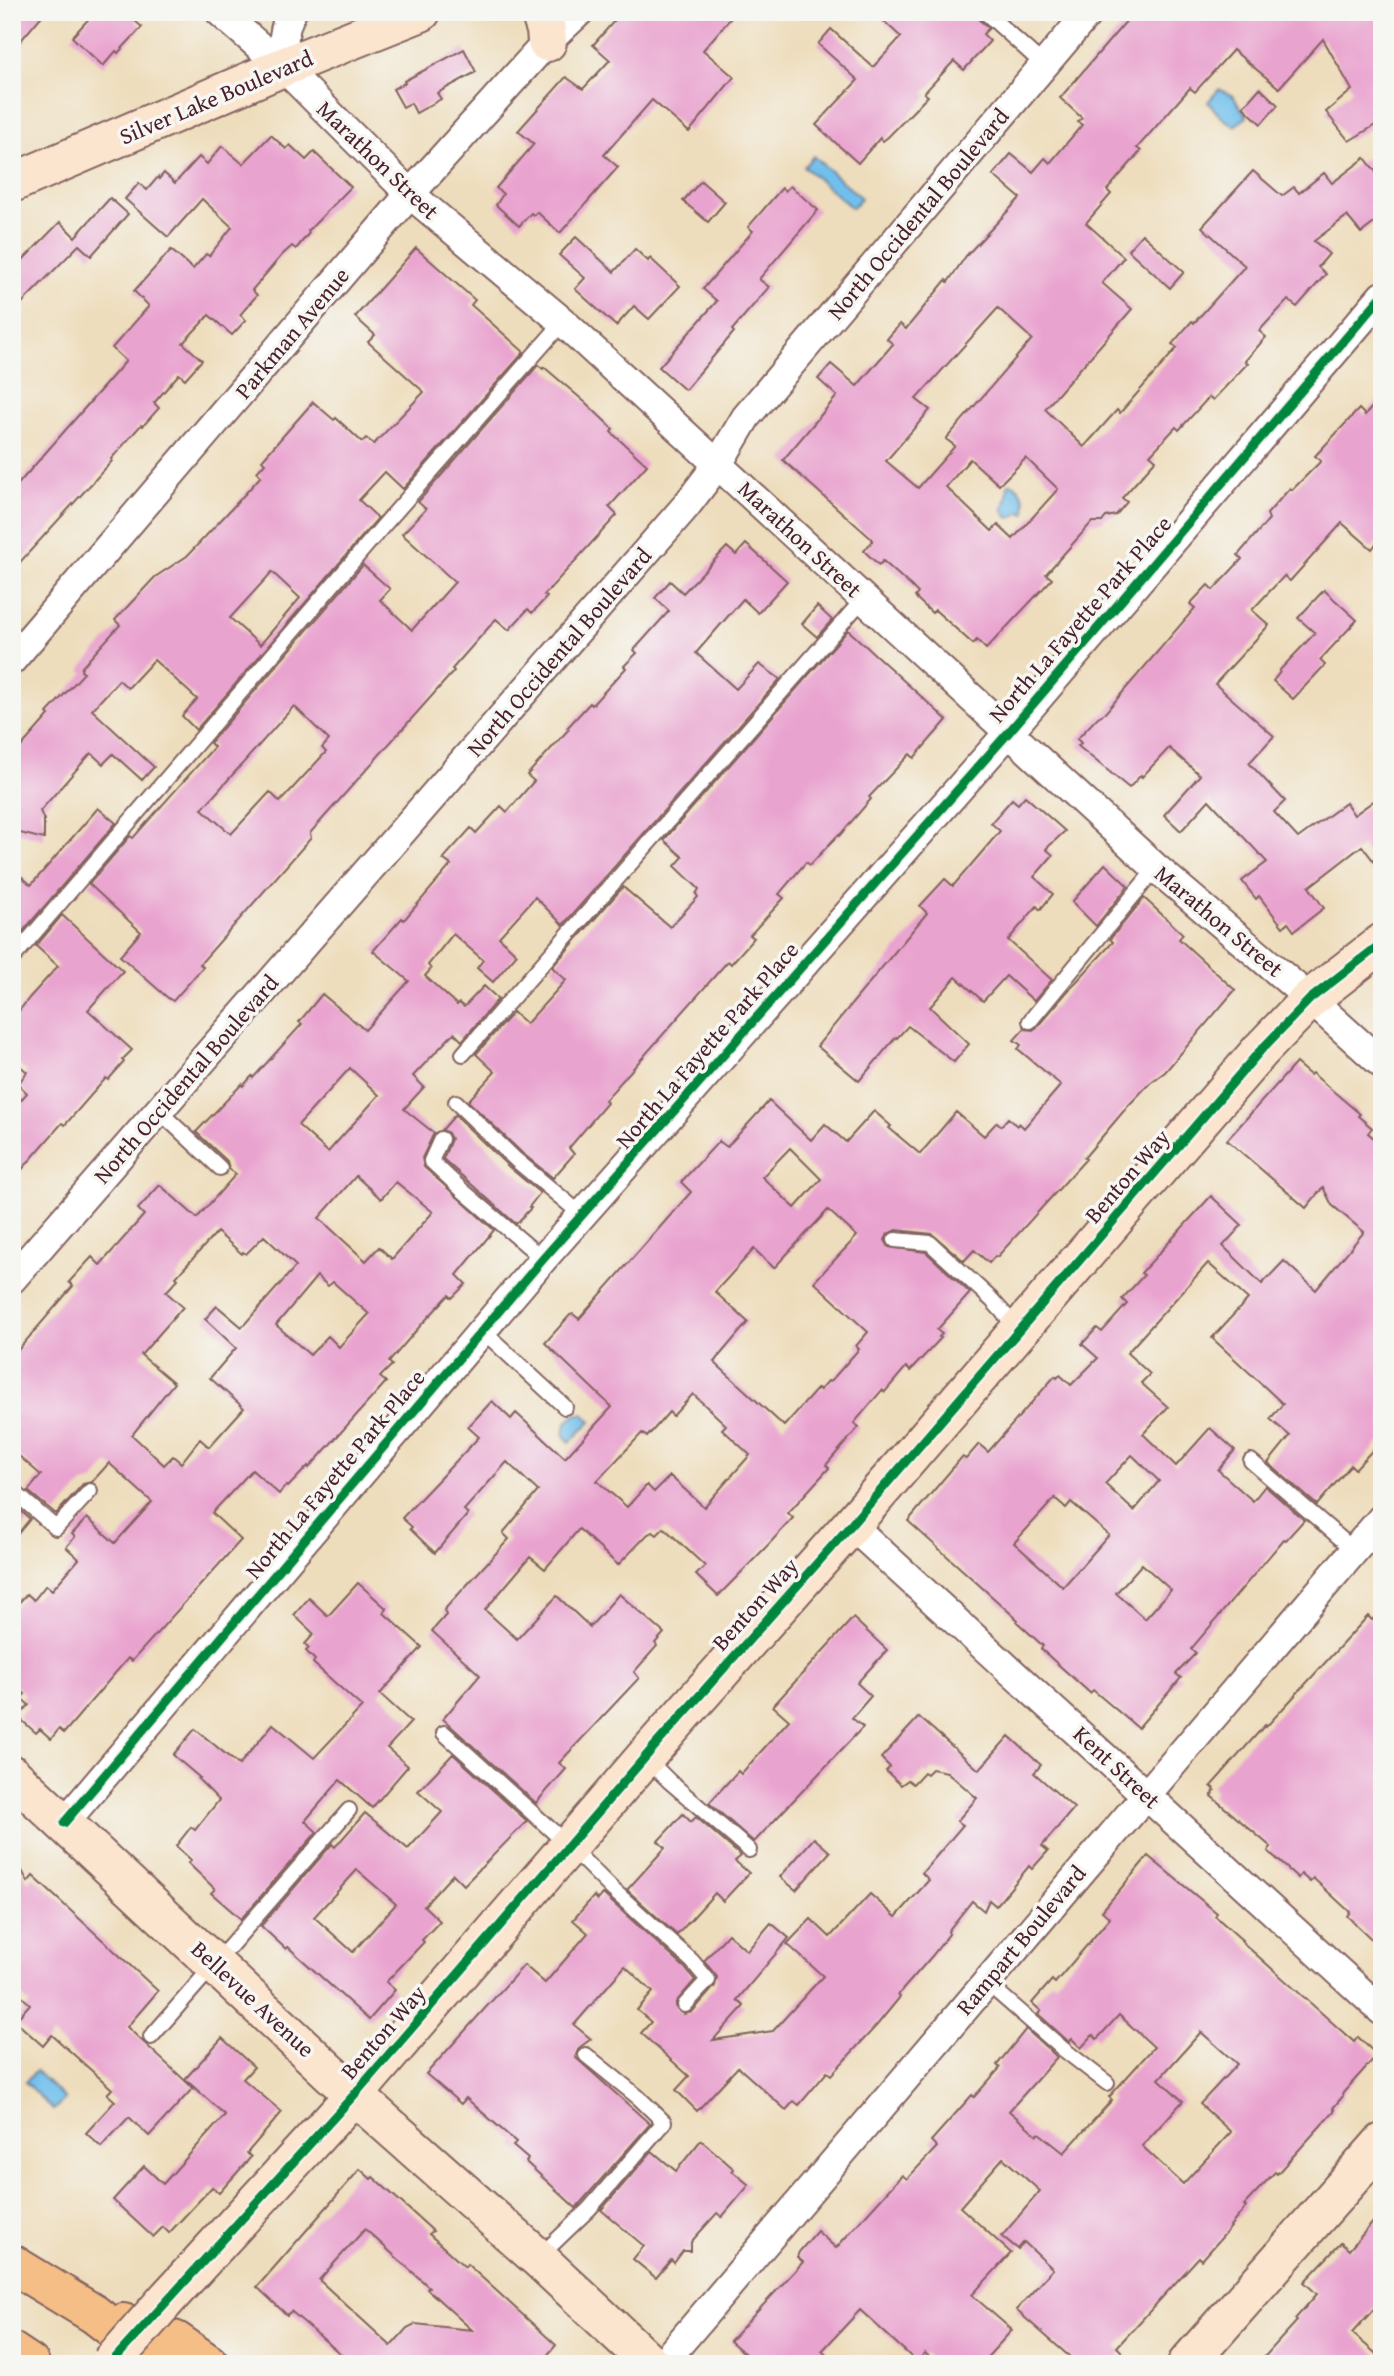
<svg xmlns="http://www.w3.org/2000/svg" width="1394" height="2376" font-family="'Gentium Book Plus',serif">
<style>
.water{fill:#71c0ec;stroke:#5e708c;stroke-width:2}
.building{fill:#e9a3cf;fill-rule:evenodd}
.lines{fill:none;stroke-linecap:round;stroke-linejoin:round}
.lane-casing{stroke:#83625e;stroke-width:18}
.street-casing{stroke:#83625e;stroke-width:32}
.secondary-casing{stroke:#83625e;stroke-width:42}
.highway-casing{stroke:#83625e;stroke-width:42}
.lane{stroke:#fff;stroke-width:14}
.street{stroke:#fff;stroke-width:28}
.secondary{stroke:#fbe5cf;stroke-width:38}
.highway{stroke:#f6be87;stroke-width:38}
.secondary-bridge-casing{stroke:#83625e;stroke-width:42;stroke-linecap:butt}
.secondary-bridge{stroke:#fbe5cf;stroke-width:38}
.cycleway-casing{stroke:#f6f6f2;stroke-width:13}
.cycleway{stroke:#00873e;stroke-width:9}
.labels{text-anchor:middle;stroke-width:7;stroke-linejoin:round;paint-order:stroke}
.street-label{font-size:23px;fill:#4a1f2b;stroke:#f6f6f2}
</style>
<rect width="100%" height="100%" fill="#f6f6f2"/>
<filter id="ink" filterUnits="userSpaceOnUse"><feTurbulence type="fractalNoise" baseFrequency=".0143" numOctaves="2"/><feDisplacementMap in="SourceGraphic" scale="14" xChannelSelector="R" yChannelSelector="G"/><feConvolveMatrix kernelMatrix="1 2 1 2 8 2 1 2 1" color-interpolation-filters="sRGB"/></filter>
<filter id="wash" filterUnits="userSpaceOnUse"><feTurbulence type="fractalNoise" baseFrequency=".00686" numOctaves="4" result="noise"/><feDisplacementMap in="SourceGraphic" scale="28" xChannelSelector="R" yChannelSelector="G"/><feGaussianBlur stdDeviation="1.57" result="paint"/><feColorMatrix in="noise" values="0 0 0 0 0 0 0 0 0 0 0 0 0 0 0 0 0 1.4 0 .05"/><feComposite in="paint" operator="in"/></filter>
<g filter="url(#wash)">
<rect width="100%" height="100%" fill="#eeddbc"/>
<g class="water">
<polygon points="1219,89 1233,96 1247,117 1234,126 1220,116 1208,102"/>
<polygon points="813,156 861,198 852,208 804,167"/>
<path d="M1011,483C1023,489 1027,503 1025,514L1021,512L1011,518L1007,517L1003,509L1007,498L1008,485Z"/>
<polygon points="577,1414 583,1414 591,1421 570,1442 564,1436 566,1423"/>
<polygon points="36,2071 65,2099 53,2110 25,2082"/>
</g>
<g id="blocks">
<g class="building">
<polygon points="12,12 45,12 12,51"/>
<polygon points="95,12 143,12 135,21 142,27 118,53 116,51 103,66 72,37"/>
<polygon points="622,12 736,12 703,50 734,77 689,132 652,100 604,155 618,167 560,233 537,212 534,215 531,213 519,226 496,205 503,194 496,188 534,144 518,131 566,77 583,89 610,60 593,45"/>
<polygon points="874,12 976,12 978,19 989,28 983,34 990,41 964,70 954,61 924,93 928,96 888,137 883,141 880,138 858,163 816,125 858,80 818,44 831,29 873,67 901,37"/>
<path d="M1134,12H1382V121L1349,141L1326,112L1352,90L1323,39L1279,88L1233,50L1195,92L1190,88L1137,148L1141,151L1107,190L1111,194L1086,223L1124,257L1102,283L1132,309L1045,409L1084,447L1117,410L1120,413L1177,348L1172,344L1192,321L1194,323L1245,266L1202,227L1253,171L1282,196L1294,187L1299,193L1324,173L1332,183L1365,158L1382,180V217L1361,233L1347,216L1314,241L1329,254L1318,267L1326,274L1297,307L1288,300L1259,331L1266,337L1245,361L1248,363L1213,400L1209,397L1179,430L1176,427L1150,455L1156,460L1122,498L1127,502L1116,515L1106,517L1102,522H1092L1046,574L1052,579L986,649L977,640L973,644L935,610L932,613L915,597L918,593L911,586L883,561L879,565L864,551L873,540L783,460L837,396L818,379L831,364L857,386L893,344L887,339L900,324L906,329L946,280L948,282L966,256L1020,198L993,175L1011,154L1033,172L1045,158L1050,163L1082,125L1078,122L1082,118L1060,98ZM998,308L1032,339L946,439L955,446L918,488L886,461L930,410L916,399ZM1026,458L1058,489L1013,539L998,525L992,531L946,487L970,459L999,485Z"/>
<polygon points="464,49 476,72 437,93 441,99 416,113 411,103 403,107 393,89 405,83 404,81"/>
<polygon points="1260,88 1278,105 1261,124 1243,107"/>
<polygon points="271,135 286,149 290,145 306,160 314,152 351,187 308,231 309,233 296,249 292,246 282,255 252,290 257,295 240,315 246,320 232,335 209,315 183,343 202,360 185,379 179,374 154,403 159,408 143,426 141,425 111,459 112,461 12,571 12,491 126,361 112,348 149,306 134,291 171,250 193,269 206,254 209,256 232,227 202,199 168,237 125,199 139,183 147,190 158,177 159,179 164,173 175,183 199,157 207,164 222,146 243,164"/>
<polygon points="701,181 725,202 708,222 683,201"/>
<polygon points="790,186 818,210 759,279 769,287 732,330 734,332 685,390 659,367 717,301 703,289 753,231 748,227 782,188 785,191"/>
<polygon points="110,198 128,214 91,256 79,245 12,313 12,271 60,222 75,237"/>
<polygon points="1142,234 1184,272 1170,288 1128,250"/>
<polygon points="576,237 614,272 635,249 648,261 650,258 680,286 649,319 634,306 616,326 575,289 585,278 559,255"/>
<path d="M416,248L475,300L471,305L524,352L403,489L385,472L359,500L378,518L196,730L182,716L197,699L154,660L128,688L119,680L92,710L154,767L142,780L113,754L103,764L91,753L40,811L44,820V839L12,831V757L49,715L47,713L84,673L81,671L82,667L120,625L115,620L155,577L187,556L235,505L261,476L257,472L265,463L262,460L313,402L334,420L336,418L362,442L366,438L374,444L424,392L368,342L375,335L355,317ZM272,572L300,598L260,645L230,618Z"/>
<path d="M538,365L543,369L544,367L586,403L613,429L611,432L647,465L609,507L617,515L544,595L547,597L532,613L528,609L509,630L496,619L452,669L454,671L310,833L311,838L200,964L203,967L173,1001L168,998L120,956L141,932L89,884L130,836L133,838L214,747L210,743L363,565L390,589L380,600L412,630L455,582L402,534L426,509L418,502ZM294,706L329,740L322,748L326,752L280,802L270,792L231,834L202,809Z"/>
<polygon points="1382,396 1381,537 1372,549 1342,523 1290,581 1284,576 1252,610 1269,625 1215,684 1274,736 1249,763 1285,801 1274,812 1298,838 1346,803 1354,815 1382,795 1382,872 1362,846 1309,887 1324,908 1294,931 1288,923 1283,927 1259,896 1256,899 1242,881 1267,862 1209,800 1181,831 1164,815 1200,775 1169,748 1142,777 1141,775 1129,788 1078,746 1081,743 1077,739 1098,717 1105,713 1195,608 1190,604 1208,585 1213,590 1242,559 1238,555 1269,519 1267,514 1290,488 1292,490 1321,461 1315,456 1359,409 1365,415"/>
<path d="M746,544L787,581L758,613L743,599L696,653L736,689L759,664L780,679L563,925L535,897L499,937L517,954L493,982L477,968L483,960L453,934L428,965L431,969L425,976L457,1005L459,1003L464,1007L484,986L498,999L462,1041L454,1033L413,1076L424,1087L404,1109L434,1133L422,1158L424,1167L494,1230L457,1275L466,1284L452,1298L449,1295L421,1325L389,1362L392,1365L380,1377L386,1382L309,1468L308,1466L288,1487L286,1485L279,1494L252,1470L212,1513L241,1540L132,1661L128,1658L64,1733L59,1729L51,1739L40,1729L36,1733L18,1717L29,1705L21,1698L25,1694L12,1683V1610L27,1594L34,1600L46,1585L52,1590L79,1559L66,1547L75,1537L72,1534L87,1518L115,1543L152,1502L109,1463L92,1482L83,1484L56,1514L28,1491L41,1475L12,1450V1357L73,1286L69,1282L92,1257L100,1265L144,1215L138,1209L160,1185L197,1218L236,1174L229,1169L227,1161L196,1132L242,1084L243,1086L252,1076L253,1078L302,1024L299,1022L322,994L365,1030L409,981L373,951L402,918L404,920L451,865L443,859L471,828L476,833L501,806L507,812L534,781L527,775L569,729L567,728L590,703L592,705L626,668L624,666L637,653L634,650L669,611L655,598L670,581L683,593L727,547L736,555ZM350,1068L379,1095L328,1152L298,1125ZM356,1176L381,1199L396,1182L433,1212L392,1259L379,1247L366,1261L319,1218ZM217,1232L242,1254L243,1252L246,1254L264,1236L296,1266L242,1327L217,1306L205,1319L236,1348L210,1378L244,1408L209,1447L200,1439L181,1463L173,1456L164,1465L132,1435L174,1383L141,1355L183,1307L166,1292L178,1279L176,1277ZM317,1276L328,1286L333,1282L369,1314L339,1347L328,1336L310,1355L276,1325Z"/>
<polygon points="1324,590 1357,620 1320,660 1325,665 1293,699 1273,681 1280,672 1279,671 1315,633 1298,618"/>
<polygon points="817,606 832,620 817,637 802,624"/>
<polygon points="848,630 947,720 914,758 910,754 869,797 871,799 839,836 838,835 810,865 806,862 779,894 784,898 750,935 754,938 731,964 728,961 605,1100 607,1103 569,1148 574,1154 553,1178 522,1153 468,1101 495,1072 476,1054 513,1012 526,1024 566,980 552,967 623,887 670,927 698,897 696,894 699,889 675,866 683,857 664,840"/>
<polygon points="1025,796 1065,831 1046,849 1053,855 1034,877 1053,894 1040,910 1037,906 1008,940 1052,980 1034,1001 1006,976 983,1001 956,977 930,1007 969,1044 954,1062 908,1026 897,1038 896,1037 859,1081 817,1046 927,913 920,906 945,879 953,886 1000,831 991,823 1012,799 1018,804"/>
<polygon points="98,808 116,823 12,944 12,888 22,877 31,885"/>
<polygon points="1105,864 1128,886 1096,926 1072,902"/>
<path d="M1144,898L1183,934L1179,939L1235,990L1165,1072L1150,1083L1128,1106L1084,1158L1086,1159L997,1257L995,1256L989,1263L974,1250L964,1261L932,1234L896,1230L888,1234L885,1240L889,1247L926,1252L970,1293L937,1330L942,1334L939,1337L941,1338L910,1371L906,1367L885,1392L882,1390L854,1423L859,1427L826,1465L829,1468L788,1513L793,1518L768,1545L718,1596L696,1575L705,1566L664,1528L657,1535L653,1532L648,1534L618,1565L579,1529L545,1569L530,1557L485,1610L517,1639L557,1596L590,1627L619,1594L664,1633L655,1643L657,1646L634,1672L639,1678L559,1763L566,1769L536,1803L443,1719L480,1675L432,1631L446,1615L444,1610L509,1539L503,1533L538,1491L507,1462L464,1510L468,1514L435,1553L410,1529L412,1527L402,1518L479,1437L468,1427L492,1401L511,1419L516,1413L565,1458L612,1407L545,1343L570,1315L573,1314L579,1319L691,1192L681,1182L719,1141L727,1147L769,1101L811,1140L825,1124L846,1142L874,1111L891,1126L889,1128L920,1154L956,1112L984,1136L997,1122L1001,1126L1008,1118L1017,1126L1019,1123L1024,1128L1061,1085L1018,1049L1021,1045L1014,1040L1024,1029L1033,1030L1037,1027L1066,993L1113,942L1110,939ZM790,1148L821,1179L795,1208L762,1177ZM828,1210L857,1236L814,1282L868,1332L856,1346L859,1349L830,1382L828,1381L820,1390L818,1388L784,1426L714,1362L748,1322L715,1292L754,1249L774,1268ZM693,1394L726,1425L722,1429L750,1455L704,1507L670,1476L654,1492L647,1485L627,1507L597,1481L642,1433L647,1437L669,1412L673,1416Z"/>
<polygon points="62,915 123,971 88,1010 132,1050 122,1060 124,1062 108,1080 106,1078 65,1125 62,1123 12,1181 12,1110 27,1093 18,1084 27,1072 12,1059 12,1020 30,997 58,966 36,946"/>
<path d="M1296,1063L1310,1075L1312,1073L1360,1114L1358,1116L1372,1128L1368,1133L1382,1145V1440L1355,1469L1351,1465L1317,1505L1268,1463L1290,1436L1270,1419L1283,1404L1212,1338L1248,1299L1208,1263L1127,1353L1150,1374L1141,1383L1168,1407L1143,1434L1176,1466L1210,1428L1235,1450L1218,1470L1253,1501L1265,1486L1304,1520L1286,1540L1284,1539L1191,1649L1196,1653L1176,1674L1181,1678L1138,1728L1093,1690L1090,1693L1041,1649L1043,1646L1017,1622L1018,1620L908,1521L962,1457L966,1459L979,1444L988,1452L1055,1376L1057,1378L1060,1375L1071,1385L1098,1358L1082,1344L1097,1328L1102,1332L1127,1304L1122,1299L1144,1275L1141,1273L1211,1196L1242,1225L1223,1246L1262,1284L1284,1261L1316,1290L1364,1232L1332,1205L1323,1187L1306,1208L1227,1140ZM1132,1455L1159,1481L1134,1511L1105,1484ZM1055,1498L1066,1508L1071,1502L1109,1535L1063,1587L1014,1543ZM1142,1564L1171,1590L1145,1619L1116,1593Z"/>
<polygon points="455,1115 509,1167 540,1193 529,1207 531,1208 516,1224 443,1159 451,1139 448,1133 442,1130"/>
<polygon points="15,1506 30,1519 12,1541 12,1509"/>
<polygon points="358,1583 387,1609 384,1613 422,1647 380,1694 411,1722 387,1748 408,1766 372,1808 340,1780 305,1821 317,1832 241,1919 211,1893 215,1889 188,1863 191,1860 176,1846 191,1827 195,1830 219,1800 198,1779 200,1778 173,1755 195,1729 239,1765 273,1724 314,1758 362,1707 313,1663 315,1660 306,1651 309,1648 305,1644 314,1634 294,1615 309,1598 328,1616"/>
<polygon points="1382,1610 1382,1678 1373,1685 1379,1691 1374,1697 1382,1704 1382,1949 1347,1916 1350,1912 1313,1878 1310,1882 1301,1874 1298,1878 1268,1851 1271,1847 1211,1796 1215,1790 1211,1786 1265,1725 1266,1727 1368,1616 1372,1620"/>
<polygon points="853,1618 887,1650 857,1683 871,1696 852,1718 863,1727 754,1842 709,1803 738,1771 741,1774 789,1720 773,1706"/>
<polygon points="919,1717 979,1770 1009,1736 1041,1765 1034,1773 1074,1808 1042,1846 1048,1851 1032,1869 1029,1866 996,1906 989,1900 984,1911 972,1901 948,1931 949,1934 932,1956 898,1995 900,1997 877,2025 831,2075 827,2072 799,2105 794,2101 786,2110 738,2067 697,2111 676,2090 689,2076 641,2033 651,2022 637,2010 653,1992 625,1966 574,2025 591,2039 579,2048 575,2057 650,2124 576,2208 526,2162 528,2159 513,2146 516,2142 466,2098 461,2104 426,2074 524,1965 545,1983 588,1933 573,1920 594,1896 598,1900 603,1894 685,1968 695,1980 676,2002 676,2008 684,2014 692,2012 715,1986 717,1977 704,1961 728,1934 747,1951 771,1923 789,1938 737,2000 744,2006 713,2040 773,2031 823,1976 787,1944 811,1919 830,1937 870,1894 896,1917 929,1880 922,1873 963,1825 957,1821 977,1798 947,1772 932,1769 927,1774 924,1772 913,1784 908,1780 901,1785 886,1771 890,1767 881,1758"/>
<path d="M453,1754L527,1821L464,1885L453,1874L424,1906L440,1921L422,1940L424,1942L386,1982L395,1990L369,2020L288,1947L286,1949L261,1926L332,1844L335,1847L365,1813L408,1849L442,1812L418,1791ZM357,1870L396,1904L353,1952L314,1917Z"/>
<polygon points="683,1814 691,1822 696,1817 741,1856 735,1861 749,1873 723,1901 715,1893 677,1935 627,1890 665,1848 658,1841"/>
<polygon points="814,1838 830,1852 796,1890 780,1877"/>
<polygon points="12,1852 28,1882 33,1876 158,1991 127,2027 193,2088 149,2136 129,2117 101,2147 86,2133 115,2101 107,2094 112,2089 52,2035 43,2046 15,2021 30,2004 12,1988"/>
<path d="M1148,1856L1217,1913L1215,1916L1242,1940L1241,1941L1354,2042L1358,2037L1377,2055L1342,2094L1343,2096L1333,2108L1335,2110L1277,2174L1275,2172L1244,2205L1246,2207L1230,2226L1231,2227L1202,2260L1199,2257L1117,2347L1122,2352L1111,2364H1078L1016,2310L1053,2269L1024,2242L1018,2249L1002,2236L1040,2191L1003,2158L960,2207L1011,2253L972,2295L1012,2330L981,2364H937L925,2353L917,2362L860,2310L822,2351L836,2364H757L730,2341L803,2262L797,2257L799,2252L817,2231L836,2248L902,2175L907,2179L937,2147L931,2141L972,2095L974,2097L1000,2068L997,2065L1026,2029L1057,2057L1009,2111L1037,2135L1039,2133L1064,2153L1112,2100L1109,2097L1154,2047L1119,2015L1097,2039L1093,2035L1081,2048L1072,2039L1069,2042L1038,2014L1041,2011L1032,2003L1052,1980L1055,1983L1110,1918L1102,1911ZM1201,2032L1237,2064L1200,2104L1231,2132L1183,2184L1142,2146L1183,2101L1159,2079Z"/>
<polygon points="222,2038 254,2067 243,2079 282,2112 247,2153 251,2157 219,2193 212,2187 169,2233 163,2227 153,2237 113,2200 144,2166 163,2184 225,2115 185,2079"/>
<polygon points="701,2140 734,2169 732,2171 749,2185 722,2217 717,2213 691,2242 691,2251 683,2251 674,2263 671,2260 656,2278 633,2259 644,2246 601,2210 652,2151 676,2171"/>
<path d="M360,2169L371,2179L373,2177L433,2231L429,2234L465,2267L467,2264L556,2345L540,2364H352L291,2311L287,2315L257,2287ZM365,2229L429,2287L427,2289L472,2330L415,2324L407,2328L391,2346L319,2280Z"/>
<polygon points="1382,2212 1382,2300 1352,2333 1382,2359 1382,2364 1258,2364 1297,2321 1295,2319 1317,2294 1304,2282 1341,2243 1349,2250"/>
</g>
</g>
</g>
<g filter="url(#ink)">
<use href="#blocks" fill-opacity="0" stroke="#83625e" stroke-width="2"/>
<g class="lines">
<defs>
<g id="lane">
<polyline points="985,12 1044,65"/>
<polyline points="12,959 384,525 563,322"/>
<polyline points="1030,1021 1156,868"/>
<polyline points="463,1054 864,598"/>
<polyline points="456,1102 516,1160 582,1215"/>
<polyline points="159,1111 220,1168"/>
<polyline points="441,1139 431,1161 462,1190 543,1259"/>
<polyline points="895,1240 930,1243 992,1300 1018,1329"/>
<polyline points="482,1330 565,1407"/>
<polyline points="1251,1461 1354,1550"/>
<polyline points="12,1490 56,1528 90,1491"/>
<polyline points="444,1733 569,1846 612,1889 692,1961 708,1980 685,2005"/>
<polyline points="647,1759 669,1781 749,1850"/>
<polyline points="986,1982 1063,2049 1107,2083"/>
<polyline points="151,2037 349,1810"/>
<polyline points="539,2257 589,2209 664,2122 638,2097 586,2055"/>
</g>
<g id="street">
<polyline points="220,12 283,67 410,194 563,322 1156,868 1310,999 1382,1064"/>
<path d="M283,67C283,49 282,28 292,12"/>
<polyline points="12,660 410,194 547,42 579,12"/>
<polyline points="12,1279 686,506 718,464 746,417 1089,12"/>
<polyline points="851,1525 1382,2011"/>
<polyline points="64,1823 543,1259 1009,732 1382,296"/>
<polyline points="662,2364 1382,1518"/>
</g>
<g id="secondary">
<polyline points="540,12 546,30 547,42"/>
<polyline points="12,183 283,67 421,12"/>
<polyline points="12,1775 354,2095 538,2258 651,2364"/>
<polyline points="166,2300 354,2095 653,1748 851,1525 1260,1051 1310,999 1382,943"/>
<polyline points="1187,2364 1382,2143"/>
</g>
<g id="highway">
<polyline points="12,2264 94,2314 159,2364"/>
<polyline points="123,2323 176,2341 209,2364"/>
<polyline points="12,2352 30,2364"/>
</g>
</defs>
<use href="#lane" class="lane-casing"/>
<use href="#street" class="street-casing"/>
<use href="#secondary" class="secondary-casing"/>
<use href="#highway" class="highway-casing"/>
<use href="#lane" class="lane"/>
<use href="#street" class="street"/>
<use href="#secondary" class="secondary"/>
<use href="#highway" class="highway"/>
<defs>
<polyline id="secondary-bridge" points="110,2364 166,2300"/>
</defs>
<use href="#secondary-bridge" class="secondary-bridge-casing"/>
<use href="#secondary-bridge" class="secondary-bridge"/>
<defs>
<g id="cycleway">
<polyline points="64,1823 543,1259 1009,732 1382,296"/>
<polyline points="110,2364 354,2095 653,1748 851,1525 1260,1051 1310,999 1382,943"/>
</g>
</defs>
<use href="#cycleway" class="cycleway-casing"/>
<use href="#cycleway" class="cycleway"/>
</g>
</g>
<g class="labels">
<g class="street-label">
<text transform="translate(216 97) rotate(-23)" y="8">Silver Lake Boulevard</text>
<text transform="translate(378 160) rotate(44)" y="8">Marathon Street</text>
<text transform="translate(918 214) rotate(-50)" y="8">North Occidental Boulevard</text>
<text transform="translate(292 333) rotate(-50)" y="8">Parkman Avenue</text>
<text transform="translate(800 539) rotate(43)" y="8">Marathon Street</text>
<text transform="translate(1080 619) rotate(-49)" y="8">North La Fayette Park Place</text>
<text transform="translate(559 652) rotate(-49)" y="8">North Occidental Boulevard</text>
<text transform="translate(1219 921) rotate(40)" y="8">Marathon Street</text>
<text transform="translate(707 1045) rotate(-49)" y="8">North La Fayette Park Place</text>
<text transform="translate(186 1079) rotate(-49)" y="8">North Occidental Boulevard</text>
<text transform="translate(1127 1176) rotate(-49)" y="8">Benton Way</text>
<text transform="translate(335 1474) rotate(-50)" y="8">North La Fayette Park Place</text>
<text transform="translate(755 1604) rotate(-48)" y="8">Benton Way</text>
<text transform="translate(1117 1767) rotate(43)" y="8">Kent Street</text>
<text transform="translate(1021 1940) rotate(-50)" y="8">Rampart Boulevard</text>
<text transform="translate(253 1999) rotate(43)" y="8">Bellevue Avenue</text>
<text transform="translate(383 2032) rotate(-49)" y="8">Benton Way</text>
</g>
</g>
<rect width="1394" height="2376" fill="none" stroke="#f6f6f2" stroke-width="42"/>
</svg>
